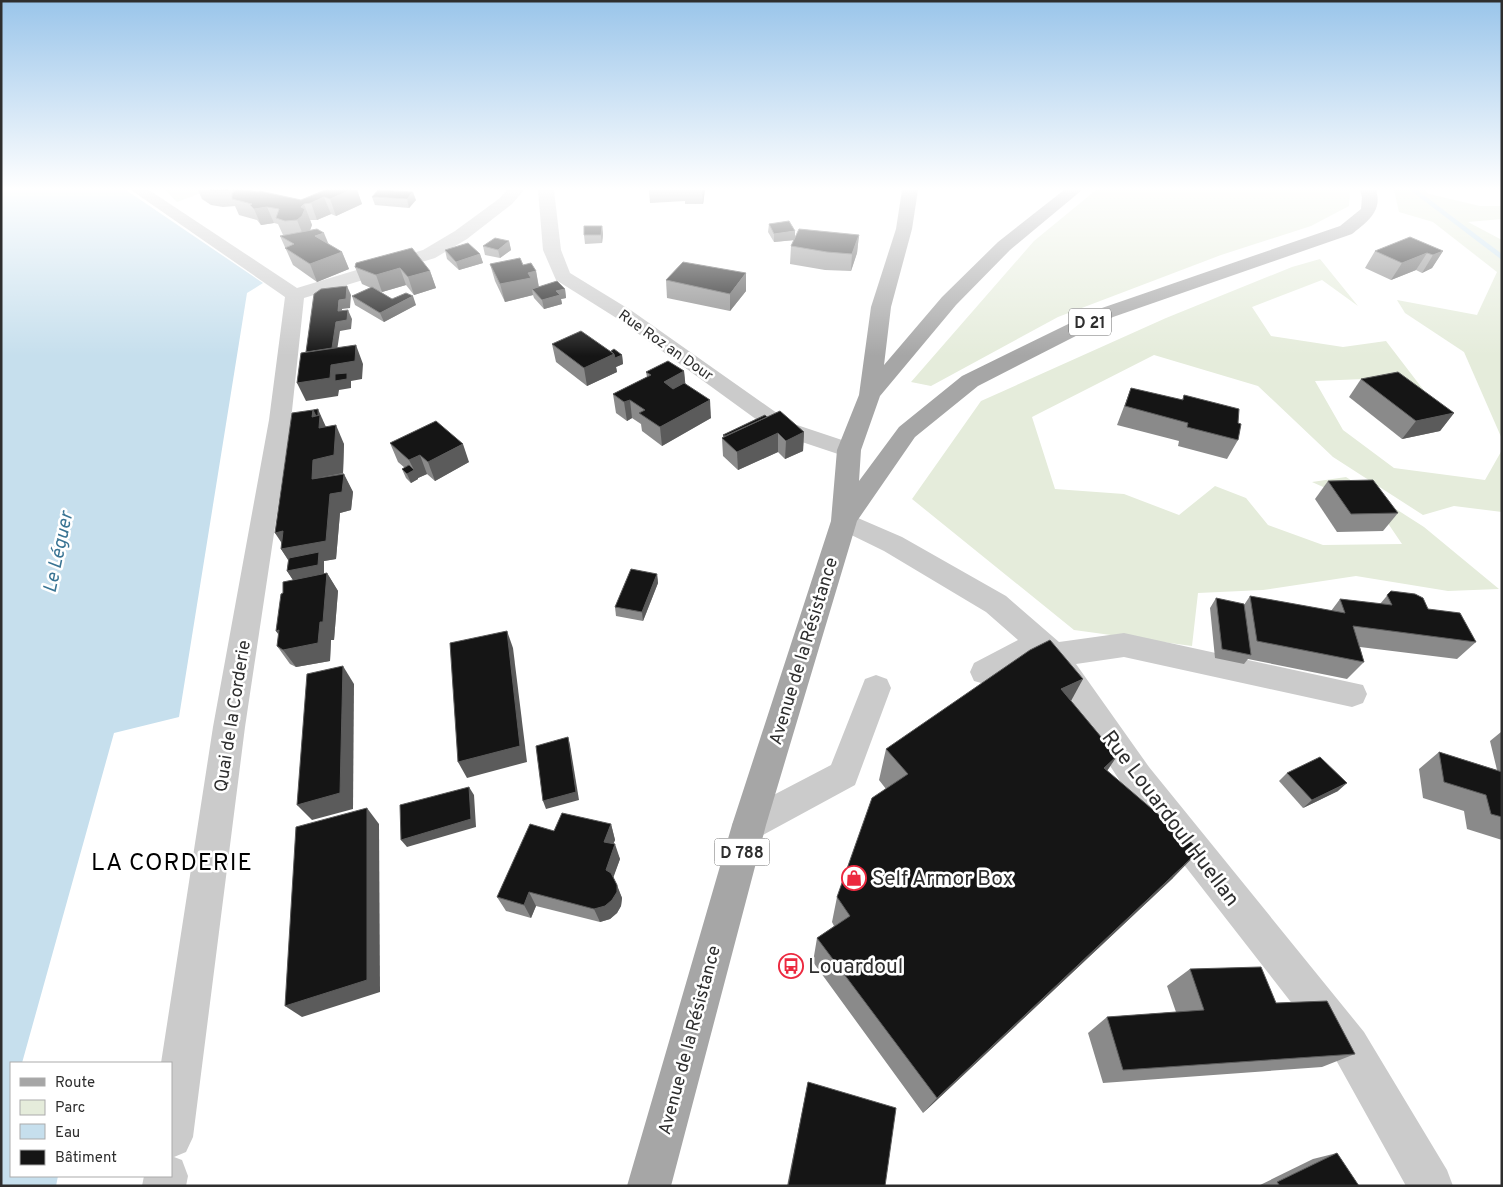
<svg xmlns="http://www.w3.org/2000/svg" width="1503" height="1187" font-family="Overpass,sans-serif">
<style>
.green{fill:#e5ecdb}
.water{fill:#c6dfed}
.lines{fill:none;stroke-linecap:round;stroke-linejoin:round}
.stream{fill:#c6dfed;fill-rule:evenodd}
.minor{fill:#cbcbcb;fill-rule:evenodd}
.major{fill:#a6a6a6;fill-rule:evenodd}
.wall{fill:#8a8a8a}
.shaded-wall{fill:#5b5b5b}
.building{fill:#151515;stroke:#5b5b5b}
.labels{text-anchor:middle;stroke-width:5;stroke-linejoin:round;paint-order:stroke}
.far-street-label{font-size:15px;fill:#2e2e2e;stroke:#fff}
.shield{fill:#fff;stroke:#6d6d6d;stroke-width:1}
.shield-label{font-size:16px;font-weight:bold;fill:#2e2e2e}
.street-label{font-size:18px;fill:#2e2e2e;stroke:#fff}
.water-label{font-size:19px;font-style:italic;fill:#397493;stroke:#fff}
.near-street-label{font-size:21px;fill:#2e2e2e;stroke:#fff}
.near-poi-label{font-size:21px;fill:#2e2e2e;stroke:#fff;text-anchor:start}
.near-quarter-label{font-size:24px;letter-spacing:1px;fill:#000;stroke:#fff}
</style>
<rect width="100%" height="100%" fill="#fff"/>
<g class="green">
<polygon points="165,190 209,190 177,202"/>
<polygon points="1096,190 1350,190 1349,206 1311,226 1221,255 1058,317 931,386 911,382 1034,241"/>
<polygon points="1394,190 1425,190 1429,194 1480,206 1502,206 1502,219 1468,222 1502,240 1502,439 1464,352 1405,313 1397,300 1477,315 1497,272 1433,222 1399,212"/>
<polygon points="1320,259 1358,306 1322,280 1252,307 1271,336 1343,347 1386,341 1435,405 1364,379 1315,381 1343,430 1394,468 1485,480 1502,450 1502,512 1454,506 1423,515 1333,457 1258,386 1154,355 1032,417 1055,489 1124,494 1179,515 1215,486 1246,498 1268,525 1323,545 1402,544 1381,513 1312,482 1346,477 1424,527 1499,589 1448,591 1356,576 1263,590 1198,593 1192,646 1074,630 912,499 981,401 1166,318 1292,267"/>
</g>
<polygon class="water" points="1,190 126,190 263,283 247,293 179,717 114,733 22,1063 11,1063 11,1176 58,1176 56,1186 1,1186"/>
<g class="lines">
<polygon class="stream" points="1410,190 1417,190 1502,254 1502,260"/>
<g class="minor">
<polygon points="131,190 149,190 297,288 423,250 455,231 500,198 507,190 524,190 512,204 467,239 435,258 304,298 291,420 245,727 193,1137 186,1152 174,1157 182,1160 188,1176 186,1186 142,1186 144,1176 171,1176 171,1063 161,1063 213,727 269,420 285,297"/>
<polygon points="538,190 554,190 561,250 570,273 632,311 791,423 857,445 861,450 857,455 849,457 841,455 775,433 618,319 556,280 543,250"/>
<polygon points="844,512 902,537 1006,596 1059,642 1124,633 1363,685 1367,694 1363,703 1352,707 1124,657 1076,664 1149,767 1364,1032 1447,1170 1453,1186 1406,1186 1336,1060 1125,789 1044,663 1037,657 996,681 985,684 974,681 970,672 974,663 1018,640 986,612 884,551 835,527 831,521 835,515"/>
<polygon points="876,675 887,679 891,688 855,785 761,836 749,841 737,836 732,825 737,814 831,765 865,679"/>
</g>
<path class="major" d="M902,190H918L912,229L891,307L884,365L942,297L998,242L1064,190H1082L1010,250L956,305L880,396L861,450L859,481L899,427L962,376L1099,309L1340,226L1361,209L1362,197L1360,190H1376C1383,211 1367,222 1352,234L1113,317L978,386L915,437L857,521L766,825L671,1186H627L732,825L831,521L837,450L859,395L871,307L896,229Z"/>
</g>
<g class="wall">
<polygon points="198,190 247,190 301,200 325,190 357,190 362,204 336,216 331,214 317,220 310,220 312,225 310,230 328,244 342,252 349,269 317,282 293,265 280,236 284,236 283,235 278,224 274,223 261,225 257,220 239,215 235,206 223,207 211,205 202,199"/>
<polygon points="649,190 705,190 703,204 685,204 685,201 650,203"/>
<polygon points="372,197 416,200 409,208 375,205"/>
<polygon points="769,224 795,236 859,235 857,253 851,271 825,270 790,264 791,246 794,240 774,242 768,232"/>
<polygon points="602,226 603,234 602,243 585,244 584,235"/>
<polygon points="509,241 511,250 500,258 485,255 483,246"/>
<polygon points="445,250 480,254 483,263 459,270 447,259"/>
<polygon points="1375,251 1443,251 1432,268 1422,273 1416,270 1391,280 1365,268"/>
<polygon points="356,263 430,271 436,288 414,295 406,285 382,292 379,291 392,299 416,305 384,322 355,305 352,296 371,288 362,284 355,267"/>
<polygon points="490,264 523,265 536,271 539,287 565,289 566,298 561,299 562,304 544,309 534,298 533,295 505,302 495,281"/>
<polygon points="666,280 746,291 730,311 667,298"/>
<polygon points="552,344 611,351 622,355 623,364 616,367 617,372 587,386 556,362"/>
<polygon points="684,371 685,383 711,418 662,446 642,431 641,424 632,418 627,421 616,413 613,394 647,377 646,372"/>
<polygon points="1361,379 1454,413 1440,431 1402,439 1349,397"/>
<polygon points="1131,388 1182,400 1184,395 1238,423 1238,440 1227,459 1178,446 1179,441 1117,425"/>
<polygon points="767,417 804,432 803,451 785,459 778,452 738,470 723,456 722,438 723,437 723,435"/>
<polygon points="323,418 322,420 326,427 344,444 343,473 353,492 351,510 340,513 336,559 324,561 324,574 327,573 338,591 334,640 331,640 330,661 296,667 290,664 277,646 279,635 276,631 283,593 293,580 287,571 288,560 281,549"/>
<polygon points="390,443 469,462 435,481 427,474 418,478 418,479 411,483 406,478 402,469 405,468 398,462"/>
<polygon points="1328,481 1398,513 1383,531 1337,532 1315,499"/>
<polygon points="657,574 658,583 643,621 616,616 615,607"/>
<polygon points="1391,591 1428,609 1476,642 1457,659 1360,647 1364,662 1347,679 1248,659 1244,664 1215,658 1210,608 1216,598 1244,605 1250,596 1331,611 1340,599 1380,604"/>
<polygon points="1071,701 1117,756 1107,771 1173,878 923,1113 813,962 817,938 834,926 832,922 837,897 886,789 879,780 886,749"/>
<polygon points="1501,732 1502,733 1502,840 1467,829 1464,811 1423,798 1419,769 1439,752 1497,770 1490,741"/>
<polygon points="1287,773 1338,791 1303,808 1279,781"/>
<polygon points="611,824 615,840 613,844 620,859 613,877 622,898 621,906 617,913 610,919 600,922 536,906 531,918 506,911 497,897 554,831"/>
<polygon points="1190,969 1276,1003 1355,1054 1322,1067 1103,1083 1088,1033 1107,1017 1176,1012 1167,986"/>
<polygon points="808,1082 885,1186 787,1186"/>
<polygon points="1337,1153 1359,1186 1258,1186 1313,1159"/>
</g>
<g class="shaded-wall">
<polygon points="351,190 357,190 362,204 336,216 330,199"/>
<polygon points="702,190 705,190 703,204"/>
<polygon points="413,192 416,200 409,208 407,199"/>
<polygon points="324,197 331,214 317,220 311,203"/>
<polygon points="304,204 312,225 309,233 304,237 297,220 301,207"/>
<polygon points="267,207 274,223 261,225 254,209"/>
<polygon points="602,226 603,234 602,243 601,235"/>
<polygon points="795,231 795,240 774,242 774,234"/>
<polygon points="324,233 331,250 315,236"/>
<polygon points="859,235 857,253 851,271 852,254"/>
<polygon points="509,241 511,250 500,258 498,250"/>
<polygon points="1443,251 1432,268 1422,273 1433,255"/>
<polygon points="342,252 349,269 317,282 310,264"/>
<polygon points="1427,253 1416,270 1391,280 1402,263"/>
<polygon points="480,254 483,263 459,270 456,262"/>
<polygon points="400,268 406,285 382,292 376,275"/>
<polygon points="430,271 436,288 414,295 408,277"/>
<polygon points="536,271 539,289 532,289 533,295 505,302 500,284 528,273"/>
<polygon points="746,273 746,291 730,311 730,294"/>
<polygon points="347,286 351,295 350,308 342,309 342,320 338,311 339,300"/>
<polygon points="565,289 566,298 561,299 562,304 544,309 542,300 556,291"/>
<polygon points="413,296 416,305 384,322 380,313"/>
<polygon points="348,310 352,319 351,329 340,331 336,357 311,361 336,322"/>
<polygon points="356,345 363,364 362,379 351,381 351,388 339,390 338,396 306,401 297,383 331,365"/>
<polygon points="614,354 622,355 623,364 616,367 617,372 587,386 584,368"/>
<polygon points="684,371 686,390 665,401 664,382"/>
<polygon points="630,400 632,418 627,421 624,402"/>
<polygon points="710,400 711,418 662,446 660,427"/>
<polygon points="318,409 329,434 329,446 312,417 313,410"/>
<polygon points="1454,413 1440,431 1402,439 1416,421"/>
<polygon points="336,425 344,444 343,473 312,479 313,460"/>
<polygon points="804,432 803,451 785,459 786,441"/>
<polygon points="778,433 778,452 738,470 737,452"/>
<polygon points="463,444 469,462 435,481 428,462"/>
<polygon points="420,455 427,474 418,478 418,479 411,483 407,474 414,470 409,460"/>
<polygon points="344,474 353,492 351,510 340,513 336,559 324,561 324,574 293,580 287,571 293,567 281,549 285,548 275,533 330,494"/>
<polygon points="327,573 338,591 334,640 331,640 330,661 296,667 283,650 289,649 276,631 320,622"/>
<polygon points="657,574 658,583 643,621 642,612"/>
<polygon points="507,631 513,648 527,762 467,778 458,762"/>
<polygon points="343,666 354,684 353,809 312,820 297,805"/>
<polygon points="1083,679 1065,712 1061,689"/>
<polygon points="568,737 570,745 579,800 546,809 543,801"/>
<polygon points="1117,756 1096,787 1104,768"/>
<polygon points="1347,783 1338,791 1303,808 1312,800"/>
<polygon points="469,787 474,795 476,827 407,847 401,840"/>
<polygon points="367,808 379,824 380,992 302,1017 285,1006"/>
<polygon points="611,824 615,840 608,857 604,842"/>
<polygon points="615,844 620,859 611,884 606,870"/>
<polygon points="1200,850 1173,878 923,1113 937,1098"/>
<polygon points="617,885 622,898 621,906 617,913 610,919 600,922 594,909"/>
<polygon points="529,892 536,906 531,918 524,905"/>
</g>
<g class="building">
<polygon points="210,190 228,190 215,191"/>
<polygon points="233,190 244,190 258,192 260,191 301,200 325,190 351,190 330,199 324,197 311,203 304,204 301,207 305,209 302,216 297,220 285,221 276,218 279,209 267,207 254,209 250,205 252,204 232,199 232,193 235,191"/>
<polygon points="378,190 413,192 407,199 372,197"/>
<polygon points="789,221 795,231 774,234 769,224"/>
<polygon points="584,226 602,226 601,235 584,235"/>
<polygon points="317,229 324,233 315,236 342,252 310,264 285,248 294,244 280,236"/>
<polygon points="799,229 859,235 852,254 827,252 791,246"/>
<polygon points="1410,237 1443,251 1433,255 1427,253 1402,263 1375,251"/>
<polygon points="495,238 509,241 498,250 483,246"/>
<polygon points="468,243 480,254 456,262 445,250"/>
<polygon points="412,248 430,271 408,277 400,268 376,275 355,267 356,263"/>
<polygon points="520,258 523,265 531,263 536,271 528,273 531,278 500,284 490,264"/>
<polygon points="683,262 746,273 730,294 666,280"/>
<polygon points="557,281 565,289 556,291 560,295 542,300 532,289"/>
<polygon points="347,286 346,299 339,300 338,311 348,310 347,320 336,322 332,348 306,352 314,294 321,289"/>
<polygon points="372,287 392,299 406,293 413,296 380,313 352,296"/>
<polygon points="581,331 614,354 584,368 552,344"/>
<polygon points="356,345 355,361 331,365 330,378 297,383 301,353"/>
<polygon points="614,349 622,355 615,358 614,354 611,351"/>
<polygon points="668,361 684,371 664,382 673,389 684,383 710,400 660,427 639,413 645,410 630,400 624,402 613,394 651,375 646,372"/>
<polygon points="1398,372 1454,413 1416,421 1361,379"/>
<polygon points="347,373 347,379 335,381 335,374"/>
<polygon points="1131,388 1183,400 1184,395 1239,409 1238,423 1241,424 1238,440 1187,427 1188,423 1125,406"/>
<polygon points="318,409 318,416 316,416 313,410"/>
<polygon points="313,410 312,417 320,415 319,428 336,425 334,455 313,460 312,479 344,474 342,492 330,494 326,541 281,549 283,531 275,533 292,413"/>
<polygon points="780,411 804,432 786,441 778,433 737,452 722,438"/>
<polygon points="765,415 767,417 725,436 723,435"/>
<polygon points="436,421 463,444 428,462 420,455 409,460 390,443"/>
<polygon points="409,465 414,470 407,474 402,469"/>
<polygon points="1373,480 1398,513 1351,514 1328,481"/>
<polygon points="319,552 318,565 287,571 289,558"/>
<polygon points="631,569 657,574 642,612 615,607"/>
<polygon points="327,573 323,622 320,622 318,643 283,650 277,646 279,630 276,631 281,594 283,593 283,582"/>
<polygon points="1391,591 1415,594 1423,598 1428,609 1460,613 1476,642 1353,626 1364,662 1257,641 1250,596 1345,613 1340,599 1392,605 1387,595"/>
<polygon points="1216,598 1244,604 1251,655 1222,649"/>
<polygon points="507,631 520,746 458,762 450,643"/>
<polygon points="1050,640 1083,679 1061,689 1117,756 1104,768 1200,850 937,1098 817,938 850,916 837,897 872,798 908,774 886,749 1030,650"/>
<polygon points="343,666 340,793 297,805 307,674"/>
<polygon points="568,737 576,792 543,801 536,746"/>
<polygon points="1439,752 1502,772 1502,817 1491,814 1486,795 1444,782"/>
<polygon points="1320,757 1347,783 1312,800 1287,773"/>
<polygon points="469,787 471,819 401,840 400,805"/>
<polygon points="367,808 367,980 285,1006 296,827"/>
<polygon points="562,813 611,824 604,842 615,844 606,870 611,873 617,885 617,892 612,900 605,906 594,909 529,892 524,905 497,897 530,824 554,831"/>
<polygon points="1261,967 1276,1003 1327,1001 1355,1054 1123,1070 1107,1017 1204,1010 1190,969"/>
<polygon points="808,1082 896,1108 885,1186 788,1186"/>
<polygon points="1337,1153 1359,1186 1280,1186 1277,1182"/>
</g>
<linearGradient id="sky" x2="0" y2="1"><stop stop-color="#9ac5ea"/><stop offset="0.53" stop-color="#fff"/><stop offset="1" stop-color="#fff" stop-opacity="0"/></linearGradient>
<rect width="1503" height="356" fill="url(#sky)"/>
<defs>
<symbol id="shop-ring" viewBox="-11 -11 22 22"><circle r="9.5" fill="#fff" stroke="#ec293f" stroke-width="1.5"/><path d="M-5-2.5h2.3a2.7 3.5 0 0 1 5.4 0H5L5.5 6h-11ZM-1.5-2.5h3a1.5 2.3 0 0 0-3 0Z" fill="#ec293f"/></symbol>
<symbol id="bus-ring" viewBox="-11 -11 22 22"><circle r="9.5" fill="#fff" stroke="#ec293f" stroke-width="1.5"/><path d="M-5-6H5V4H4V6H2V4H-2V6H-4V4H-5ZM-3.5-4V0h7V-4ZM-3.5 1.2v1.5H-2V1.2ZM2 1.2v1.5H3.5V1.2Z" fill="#ec293f"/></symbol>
</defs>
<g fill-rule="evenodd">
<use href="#shop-ring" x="840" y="864" width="28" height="28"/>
<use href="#bus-ring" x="777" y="952" width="28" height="28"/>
</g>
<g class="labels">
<g class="far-street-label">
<text transform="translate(666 345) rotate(35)" y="5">Rue Roz an Dour</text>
</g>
<g class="shield">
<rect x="1069" y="308.5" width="42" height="27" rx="4"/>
<rect x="714.5" y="838.5" width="55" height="27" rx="4"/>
</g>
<g class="shield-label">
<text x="1090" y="328">D 21</text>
<text x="742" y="858">D 788</text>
</g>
<g class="street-label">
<text transform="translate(803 651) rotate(-73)" y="6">Avenue de la Résistance</text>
<text transform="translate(232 716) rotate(-81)" y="6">Quai de la Corderie</text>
<text transform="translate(689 1040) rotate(-75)" y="6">Avenue de la Résistance</text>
</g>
<g class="water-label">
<text transform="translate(57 552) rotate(-78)" y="7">Le Léguer</text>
</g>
<g class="near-street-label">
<text transform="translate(1171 818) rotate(53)" y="7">Rue Louardoul Huellan</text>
</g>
<g class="near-poi-label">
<text x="872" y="885">Self Armor Box</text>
<text x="808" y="973">Louardoul</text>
</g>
<g class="near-quarter-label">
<text x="172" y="870">LA CORDERIE</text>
</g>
</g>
<rect width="1503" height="1187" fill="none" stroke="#2e2e2e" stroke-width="5"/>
<rect x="10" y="1062" width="162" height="115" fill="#ffffff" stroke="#ababab"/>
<rect x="20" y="1078" width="25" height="8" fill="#a6a6a6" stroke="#ababab"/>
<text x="55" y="1087" font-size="15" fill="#2e2e2e">Route</text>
<rect x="20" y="1100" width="25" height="15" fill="#e5ecdb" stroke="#ababab"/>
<text x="55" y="1112" font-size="15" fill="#2e2e2e">Parc</text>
<rect x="20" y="1124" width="25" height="15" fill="#c6dfed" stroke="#ababab"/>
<text x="55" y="1137" font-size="15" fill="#2e2e2e">Eau</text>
<rect x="20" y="1150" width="25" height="15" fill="#151515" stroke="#ababab"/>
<text x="55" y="1162" font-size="15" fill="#2e2e2e">Bâtiment</text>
</svg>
